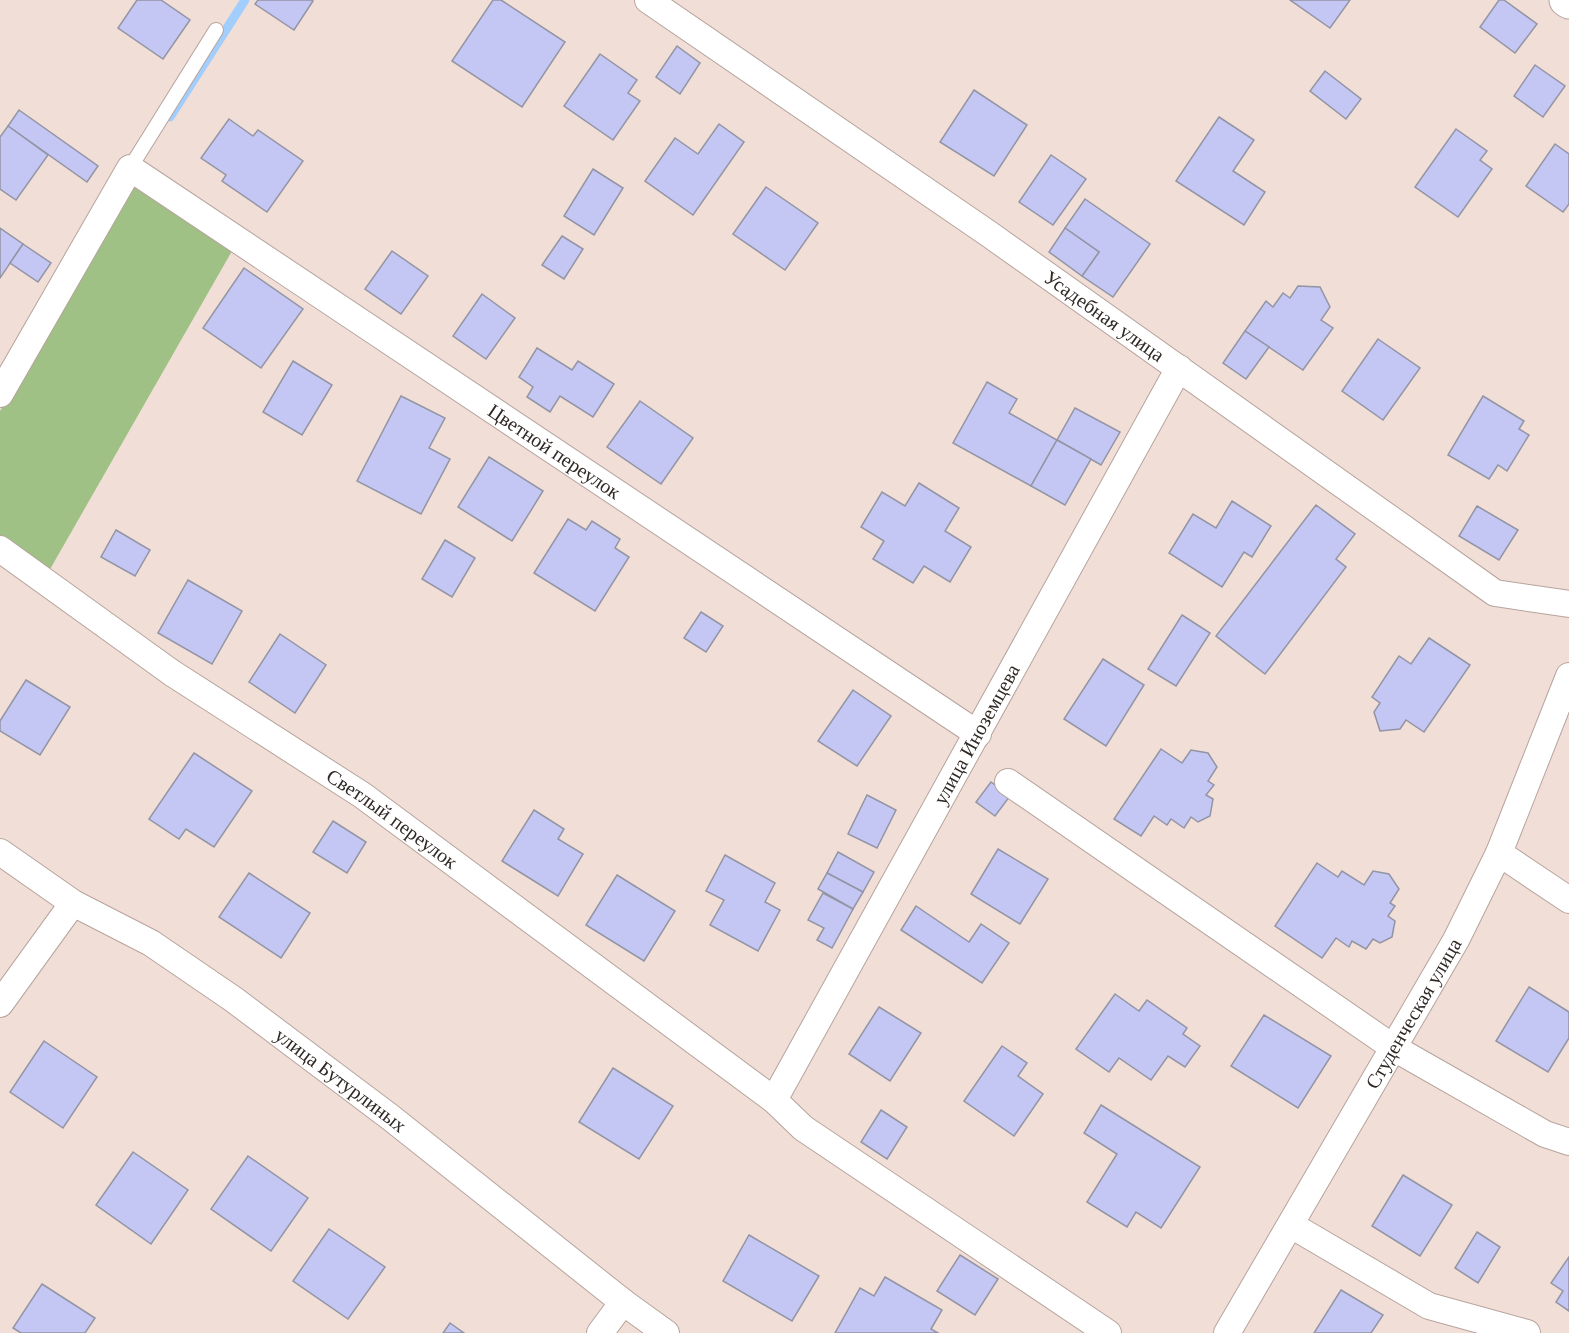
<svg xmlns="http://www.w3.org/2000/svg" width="1569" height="1333" font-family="'Times New Roman',serif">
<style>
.green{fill:#9fc185}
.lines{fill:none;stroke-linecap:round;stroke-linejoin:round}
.stream{stroke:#a2cefe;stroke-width:9}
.building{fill:#c4c7f3;stroke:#9394a4;stroke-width:1.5}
.service-casing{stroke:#b6a49d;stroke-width:16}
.minor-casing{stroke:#b6a49d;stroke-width:28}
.tertiary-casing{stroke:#b6a49d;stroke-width:35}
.service{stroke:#fff;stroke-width:14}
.minor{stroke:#fff;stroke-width:26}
.tertiary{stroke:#fff;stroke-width:33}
.labels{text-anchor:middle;stroke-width:5;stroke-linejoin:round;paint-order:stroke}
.street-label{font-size:20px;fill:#2f2825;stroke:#f1ded6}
</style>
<rect width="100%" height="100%" fill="#f1ded6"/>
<polygon class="green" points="132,185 232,251 49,571 0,536 0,411"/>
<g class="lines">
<polyline class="stream" points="170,117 245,0"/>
</g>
<g class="building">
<polygon points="137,0 161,0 190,20 163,59 118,28"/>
<polygon points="258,0 311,0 313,1 294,30 255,4"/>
<polygon points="493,0 501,0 565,42 522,107 452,61"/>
<polygon points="1290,0 1350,0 1330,28"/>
<polygon points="1499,0 1504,0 1537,24 1515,53 1480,27"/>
<polygon points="677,46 700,63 680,94 656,77"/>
<polygon points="600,54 637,80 628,93 640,101 613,140 564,106"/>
<polygon points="1535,65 1565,86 1543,117 1514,96"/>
<polygon points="1325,71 1361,99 1346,119 1310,91"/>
<polygon points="974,90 1027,125 994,176 940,142"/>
<polygon points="19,110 98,166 87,182 8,126"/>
<polygon points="1219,117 1254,140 1233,171 1265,192 1244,225 1176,181"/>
<polygon points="229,119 253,136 258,130 303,161 267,212 222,181 226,175 201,158"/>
<polygon points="719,124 744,142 693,215 645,181 675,138 698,154"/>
<polygon points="8,126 48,155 16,200 0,189 0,137"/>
<polygon points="1456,129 1487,151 1480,160 1492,169 1458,217 1415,187"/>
<polygon points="1555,144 1569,154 1569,204 1563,212 1526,186"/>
<polygon points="1051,155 1086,179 1053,225 1019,202"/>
<polygon points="593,169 623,188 594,235 564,216"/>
<polygon points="766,187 818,223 785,270 733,234"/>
<polygon points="1085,199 1150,244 1113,297 1082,276 1099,252 1065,228"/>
<polygon points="0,228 23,244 0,278"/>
<polygon points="1065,228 1099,252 1082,276 1049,252"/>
<polygon points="562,236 583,249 564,279 542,265"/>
<polygon points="23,244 51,263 38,282 10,263"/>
<polygon points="392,251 428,276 401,314 365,289"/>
<polygon points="244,268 303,309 261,368 203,328"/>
<polygon points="1298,286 1320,287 1330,307 1321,320 1333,328 1303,370 1245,331 1266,301 1273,307 1283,293 1290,298"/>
<polygon points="482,294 515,318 486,359 453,336"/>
<polygon points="1245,331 1269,347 1246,379 1223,363"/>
<polygon points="1378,339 1420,368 1383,420 1342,391"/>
<polygon points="537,348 572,370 578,361 614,384 593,417 560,396 550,412 527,397 533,387 519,377"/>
<polygon points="293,361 332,385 302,435 263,412"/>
<polygon points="987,382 1017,399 1009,413 1057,440 1031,486 953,443"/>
<polygon points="401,396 445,418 429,448 450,459 421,514 357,481"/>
<polygon points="1483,396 1524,421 1519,429 1529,435 1507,471 1498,465 1489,479 1448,455"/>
<polygon points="640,401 693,438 661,484 607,447"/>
<polygon points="1075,408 1120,432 1101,465 1057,440"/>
<polygon points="1057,440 1091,459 1065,505 1031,486"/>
<polygon points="489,457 543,491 512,541 458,507"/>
<polygon points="919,483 959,508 945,531 971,547 950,582 924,566 913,583 873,559 884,541 861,527 882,492 905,506"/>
<polygon points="1232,501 1271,526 1252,557 1244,552 1222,587 1169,553 1193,514 1216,528"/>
<polygon points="1316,505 1355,534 1336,559 1346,567 1265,674 1216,636"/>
<polygon points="1477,506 1518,530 1499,560 1459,536"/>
<polygon points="568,519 586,530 592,521 620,539 615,548 629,557 595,611 534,573"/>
<polygon points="116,530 150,550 135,576 101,557"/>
<polygon points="445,540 475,558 452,597 422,579"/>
<polygon points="188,580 242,611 212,664 158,633"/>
<polygon points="701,612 723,626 706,652 684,638"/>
<polygon points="1182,615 1210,633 1176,686 1148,669"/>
<polygon points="280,634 326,665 295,713 249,682"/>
<polygon points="1429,638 1470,665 1424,732 1406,720 1400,729 1380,731 1374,712 1380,703 1372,697 1399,656 1411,664"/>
<polygon points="1103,659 1144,685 1106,746 1064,719"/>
<polygon points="26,680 70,707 40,755 0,731 0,721"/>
<polygon points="853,690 891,716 857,766 818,741"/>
<polygon points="1161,749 1182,763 1191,750 1208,753 1217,767 1208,781 1214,785 1206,795 1213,799 1210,816 1198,822 1191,817 1184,828 1171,819 1167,825 1154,816 1141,836 1114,819"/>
<polygon points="194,753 252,791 214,847 186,829 179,839 149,819"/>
<polygon points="991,782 1010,796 995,816 976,802"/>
<polygon points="867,795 896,810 877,848 848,834"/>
<polygon points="534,810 564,829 558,839 583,854 558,896 502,861"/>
<polygon points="333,821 366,842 347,873 313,852"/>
<polygon points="998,849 1048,879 1020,924 971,894"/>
<polygon points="838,852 874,872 863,892 827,873"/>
<polygon points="725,855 775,883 765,902 780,910 758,951 710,925 724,900 706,891"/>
<polygon points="1317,863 1338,877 1342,871 1364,885 1373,871 1389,874 1399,889 1390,903 1395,906 1388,916 1395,921 1392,937 1380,943 1373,939 1366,949 1352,941 1349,947 1336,938 1322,958 1275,926"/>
<polygon points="249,873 310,913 281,958 219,917"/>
<polygon points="827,873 863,892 853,909 818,889"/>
<polygon points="617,875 675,911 644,961 586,925"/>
<polygon points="823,893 853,909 832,948 817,940 824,928 808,920"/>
<polygon points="916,906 969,942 981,924 1009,943 982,983 901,930"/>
<polygon points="1529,987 1569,1012 1569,1038 1548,1072 1496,1041"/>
<polygon points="1115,994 1139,1011 1147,1000 1187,1028 1183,1034 1200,1046 1185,1067 1168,1056 1151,1080 1119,1058 1109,1072 1076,1049"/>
<polygon points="879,1007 921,1033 890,1081 849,1054"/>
<polygon points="1264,1015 1331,1056 1298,1108 1231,1066"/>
<polygon points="44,1041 97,1077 63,1128 10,1092"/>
<polygon points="1002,1046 1027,1063 1018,1076 1043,1094 1014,1136 964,1101"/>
<polygon points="613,1068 673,1106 639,1159 579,1122"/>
<polygon points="1101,1105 1200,1167 1161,1228 1136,1212 1127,1227 1087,1202 1117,1154 1084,1133"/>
<polygon points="881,1110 907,1127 887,1159 861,1142"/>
<polygon points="133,1152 188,1190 151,1244 96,1205"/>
<polygon points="248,1156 308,1198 271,1251 211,1209"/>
<polygon points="1403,1175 1452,1205 1420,1256 1372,1226"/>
<polygon points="329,1229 385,1267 348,1319 293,1281"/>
<polygon points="1477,1232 1500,1247 1478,1283 1455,1268"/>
<polygon points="749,1235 819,1276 792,1321 723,1281"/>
<polygon points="960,1255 998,1279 975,1315 937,1291"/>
<polygon points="1569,1257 1569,1311 1556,1302 1563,1291 1551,1283"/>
<polygon points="885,1277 942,1310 931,1329 938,1333 835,1333 860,1288 874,1296"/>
<polygon points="42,1284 95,1318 85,1333 21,1333 13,1328"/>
<polygon points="1341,1290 1383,1315 1371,1333 1314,1333"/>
<polygon points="450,1323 464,1333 443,1333"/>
</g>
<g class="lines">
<defs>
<polyline id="service" points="130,168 216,30"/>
<g id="minor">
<path id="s1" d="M648,0L989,234L1495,593L1569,604"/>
<path id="s2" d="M0,394L130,168L978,734"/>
<path id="s3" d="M0,549L172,673L362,795L774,1100L803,1128L1108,1333"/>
<polyline points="1008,782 1394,1048 1545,1134 1569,1142"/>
<path id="s4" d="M0,852L73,903L151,943L233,999L390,1117L623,1302L666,1333"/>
<polyline points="1499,853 1569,900"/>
<polyline points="0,1004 73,903"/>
<path id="s5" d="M774,1100L1179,368"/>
<polyline points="1291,1225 1429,1306 1527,1333"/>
<polyline points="600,1333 623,1302"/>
<path id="s6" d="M1227,1333L1456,940L1499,853L1569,676"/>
</g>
<polyline id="tertiary" points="1566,0 1569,2"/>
</defs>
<use href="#service" class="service-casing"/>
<use href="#minor" class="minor-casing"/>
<use href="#tertiary" class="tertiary-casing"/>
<use href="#service" class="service"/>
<use href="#minor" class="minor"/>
<use href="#tertiary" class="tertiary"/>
</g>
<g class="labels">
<g class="street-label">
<text dy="7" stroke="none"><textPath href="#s1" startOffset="555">Усадебная улица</textPath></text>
<text dy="7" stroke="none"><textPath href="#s2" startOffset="771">Цветной переулок</textPath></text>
<text dy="7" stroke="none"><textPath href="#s5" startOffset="418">улица Иноземцева</textPath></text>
<text dy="7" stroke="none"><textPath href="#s3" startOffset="476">Светлый переулок</textPath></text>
<text dy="7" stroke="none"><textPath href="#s6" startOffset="370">Студенческая улица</textPath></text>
<text dy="7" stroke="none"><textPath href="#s4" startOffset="411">улица Бутурлиных</textPath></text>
</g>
</g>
</svg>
